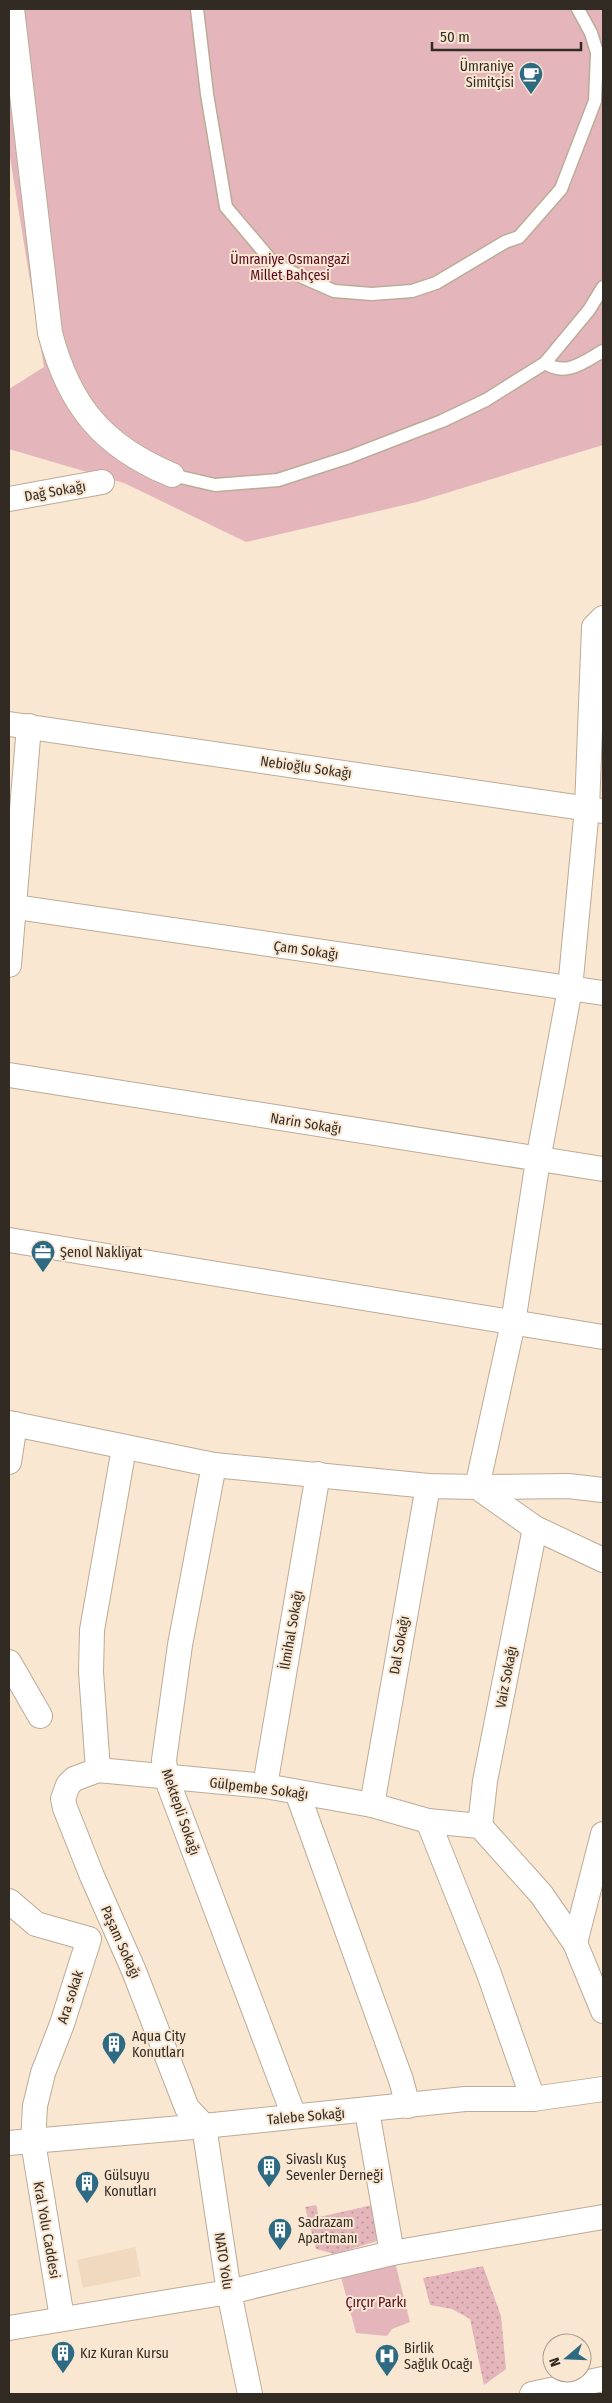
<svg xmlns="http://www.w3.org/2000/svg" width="612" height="2403" font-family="'Fira Sans Condensed',sans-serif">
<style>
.built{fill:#f0d9be}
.grass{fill:url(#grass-dots)}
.green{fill:#e4b6bc}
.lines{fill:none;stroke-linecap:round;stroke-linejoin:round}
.lane-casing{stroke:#bcab97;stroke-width:15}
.street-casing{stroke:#bcab97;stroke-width:26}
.lane{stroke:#fff;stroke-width:12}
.street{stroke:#fff;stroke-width:24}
.labels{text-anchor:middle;stroke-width:4;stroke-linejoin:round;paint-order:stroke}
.poi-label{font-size:14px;fill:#322b24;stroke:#f9e7d2;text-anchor:start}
.park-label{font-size:14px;fill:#580621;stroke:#f9e7d2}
.street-label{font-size:14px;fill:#322b24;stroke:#f9e7d2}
</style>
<defs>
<pattern id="grass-dots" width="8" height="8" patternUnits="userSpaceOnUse" patternTransform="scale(1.25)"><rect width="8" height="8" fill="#e4b6bc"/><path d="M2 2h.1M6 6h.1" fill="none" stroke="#b99499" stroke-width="1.8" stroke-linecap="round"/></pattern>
</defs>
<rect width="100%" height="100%" fill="#f9e7d2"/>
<polygon class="built" points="135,2247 141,2276 83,2288 77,2260"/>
<g class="grass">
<polygon points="377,2204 383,2239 335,2254 316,2249 305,2207 316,2205 319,2217"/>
<polygon points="483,2266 501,2316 506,2369 484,2385 470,2319 452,2309 430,2305 423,2278"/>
</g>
<g class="green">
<polygon points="9,9 603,9 603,445 417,502 246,542 124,483 9,449 9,389 44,367 9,151"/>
<polygon points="395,2262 410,2322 392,2329 387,2336 356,2333 341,2277"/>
</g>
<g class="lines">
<defs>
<g id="lane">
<polyline points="197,9 207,94 226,207 275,265 334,291 372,294 412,291 436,283 505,242 519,237 561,189 595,101 597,54"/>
<polyline points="578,9 591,33 600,62"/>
<path d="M545,363C566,377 584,362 603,351"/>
<polyline points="172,475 215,485 278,480 349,457 442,421 486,400 545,363 589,310 603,287"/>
</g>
<g id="street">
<path d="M12,9L50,333C69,405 102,446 172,475"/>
<polyline points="9,499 102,482"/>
<polyline points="603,618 594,627 587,808 570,989 538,1160 513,1323 477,1487 535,1528 603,1560"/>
<polyline points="9,724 603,811"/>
<polyline points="9,906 603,993"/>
<polyline points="9,965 29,726"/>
<polyline points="9,1075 603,1169"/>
<polyline points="9,1240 603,1337"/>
<polyline points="9,1423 214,1465 428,1486 477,1487 568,1486 603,1490"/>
<polyline points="124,1448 92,1630 91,1672 98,1770 265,1786 372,1805 428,1821 480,1826 541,1894 575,1943 603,1834"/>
<polyline points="9,1462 15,1424"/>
<polyline points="214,1465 180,1645 164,1760 166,1777 294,2116"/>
<polyline points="9,1662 40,1716"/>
<polyline points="98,1770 74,1779 68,1785 63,1799 65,1808 92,1876 134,1971 187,2108 204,2126 229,2292 250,2394"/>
<polyline points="265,1786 318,1474"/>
<polyline points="297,1792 401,2080 408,2106"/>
<polyline points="372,1805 428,1486"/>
<polyline points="428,1821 488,1971 533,2099"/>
<polyline points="480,1826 485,1781 535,1528"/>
<polyline points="9,1901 36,1924 89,1939 62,2024 43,2073 35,2106 33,2142 62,2318"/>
<polyline points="575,1943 603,2011"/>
<polyline points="367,2111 392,2253"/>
<polyline points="9,2143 204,2126 465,2099 533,2099 603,2089"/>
<polyline points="9,2328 229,2292 392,2253 603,2217"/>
<polyline points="532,2394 603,2379"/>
</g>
</defs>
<use href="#lane" class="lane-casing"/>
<use href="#street" class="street-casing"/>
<use href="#lane" class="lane"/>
<use href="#street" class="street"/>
</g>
<defs>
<symbol id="cafe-pin" viewBox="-11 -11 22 30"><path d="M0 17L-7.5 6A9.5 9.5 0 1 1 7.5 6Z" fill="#2e6a81" stroke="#f9e7d2"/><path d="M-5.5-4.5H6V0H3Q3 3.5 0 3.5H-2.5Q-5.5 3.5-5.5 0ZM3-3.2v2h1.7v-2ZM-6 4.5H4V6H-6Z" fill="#fff"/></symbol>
<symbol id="office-pin" viewBox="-11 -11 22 30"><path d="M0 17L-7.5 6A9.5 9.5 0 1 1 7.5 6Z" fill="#2e6a81" stroke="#f9e7d2"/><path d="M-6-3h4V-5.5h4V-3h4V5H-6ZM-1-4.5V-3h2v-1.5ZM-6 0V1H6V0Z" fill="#fff"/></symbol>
<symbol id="building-pin" viewBox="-11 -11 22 30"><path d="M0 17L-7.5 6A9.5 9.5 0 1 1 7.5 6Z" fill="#2e6a81" stroke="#f9e7d2"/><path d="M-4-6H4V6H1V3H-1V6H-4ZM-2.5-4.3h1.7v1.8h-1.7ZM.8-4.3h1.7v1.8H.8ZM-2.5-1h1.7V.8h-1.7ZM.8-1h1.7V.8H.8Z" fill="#fff"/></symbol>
<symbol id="hospital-pin" viewBox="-11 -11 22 30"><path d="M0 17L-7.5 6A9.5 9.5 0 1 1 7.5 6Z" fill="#2e6a81" stroke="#f9e7d2"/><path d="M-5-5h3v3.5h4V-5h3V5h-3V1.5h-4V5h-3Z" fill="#fff"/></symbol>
</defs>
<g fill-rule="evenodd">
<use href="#cafe-pin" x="517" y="60" width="28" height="38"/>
<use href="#office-pin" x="29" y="1238" width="28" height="38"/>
<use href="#building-pin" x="100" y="2030" width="28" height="38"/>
<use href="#building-pin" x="255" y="2153" width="28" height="38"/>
<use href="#building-pin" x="73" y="2169" width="28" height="38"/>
<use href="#building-pin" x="266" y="2216" width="28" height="38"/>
<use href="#building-pin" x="49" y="2339" width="28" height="38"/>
<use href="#hospital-pin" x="373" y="2342" width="28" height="38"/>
</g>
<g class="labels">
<g class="poi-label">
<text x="514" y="71" text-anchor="end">Ümraniye<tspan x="514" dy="16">Simitçisi</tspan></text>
<text x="60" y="1257">Şenol Nakliyat</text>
<text x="132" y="2041">Aqua City<tspan x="132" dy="16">Konutları</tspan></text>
<text x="286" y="2164">Sivaslı Kuş<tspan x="286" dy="16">Sevenler Derneği</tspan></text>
<text x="104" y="2180">Gülsuyu<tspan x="104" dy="16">Konutları</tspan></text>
<text x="298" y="2227">Sadrazam<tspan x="298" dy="16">Apartmanı</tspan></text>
<text x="404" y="2353">Birlik<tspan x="404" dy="16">Sağlık Ocağı</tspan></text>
<text x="80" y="2358">Kız Kuran Kursu</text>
</g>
<g class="park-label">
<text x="290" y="264">Ümraniye Osmangazi<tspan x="290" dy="16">Millet Bahçesi</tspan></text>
<text x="376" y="2307">Çırçır Parkı</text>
</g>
<g class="street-label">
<text transform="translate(55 491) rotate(-10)" y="5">Dağ Sokağı</text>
<text transform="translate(306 767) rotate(8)" y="5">Nebioğlu Sokağı</text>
<text transform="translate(306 950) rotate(8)" y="5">Çam Sokağı</text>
<text transform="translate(306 1123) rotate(9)" y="5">Narin Sokağı</text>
<text transform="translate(291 1630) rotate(-80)" y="5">İlmihal Sokağı</text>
<text transform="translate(399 1645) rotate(-80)" y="5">Dal Sokağı</text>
<text transform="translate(506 1677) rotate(-79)" y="5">Vaiz Sokağı</text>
<text transform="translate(259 1788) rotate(7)" y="5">Gülpembe Sokağı</text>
<text transform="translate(181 1812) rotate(71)" y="5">Mektepli Sokağı</text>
<text transform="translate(121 1942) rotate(66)" y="5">Paşam Sokağı</text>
<text transform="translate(70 1997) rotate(-72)" y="5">Ara sokak</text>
<text transform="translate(306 2116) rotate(-5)" y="5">Talebe Sokağı</text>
<text transform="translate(47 2230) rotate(80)" y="5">Kral Yolu Caddesi</text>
<text transform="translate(224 2261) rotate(81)" y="5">NATO Yolu</text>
</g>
</g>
<rect width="612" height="2403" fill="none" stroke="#322b24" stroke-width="20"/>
<g transform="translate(567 2358) rotate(251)"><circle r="24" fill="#f9e7d2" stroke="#a99c8c"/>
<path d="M0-4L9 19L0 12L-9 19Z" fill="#2e6a81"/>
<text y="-8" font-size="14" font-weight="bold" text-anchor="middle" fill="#322b24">N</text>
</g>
<path d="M432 42v8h149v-8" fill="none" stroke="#322b24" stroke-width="2.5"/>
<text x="440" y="42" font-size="15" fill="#322b24" stroke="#f9e7d2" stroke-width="4" paint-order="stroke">50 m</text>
</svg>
